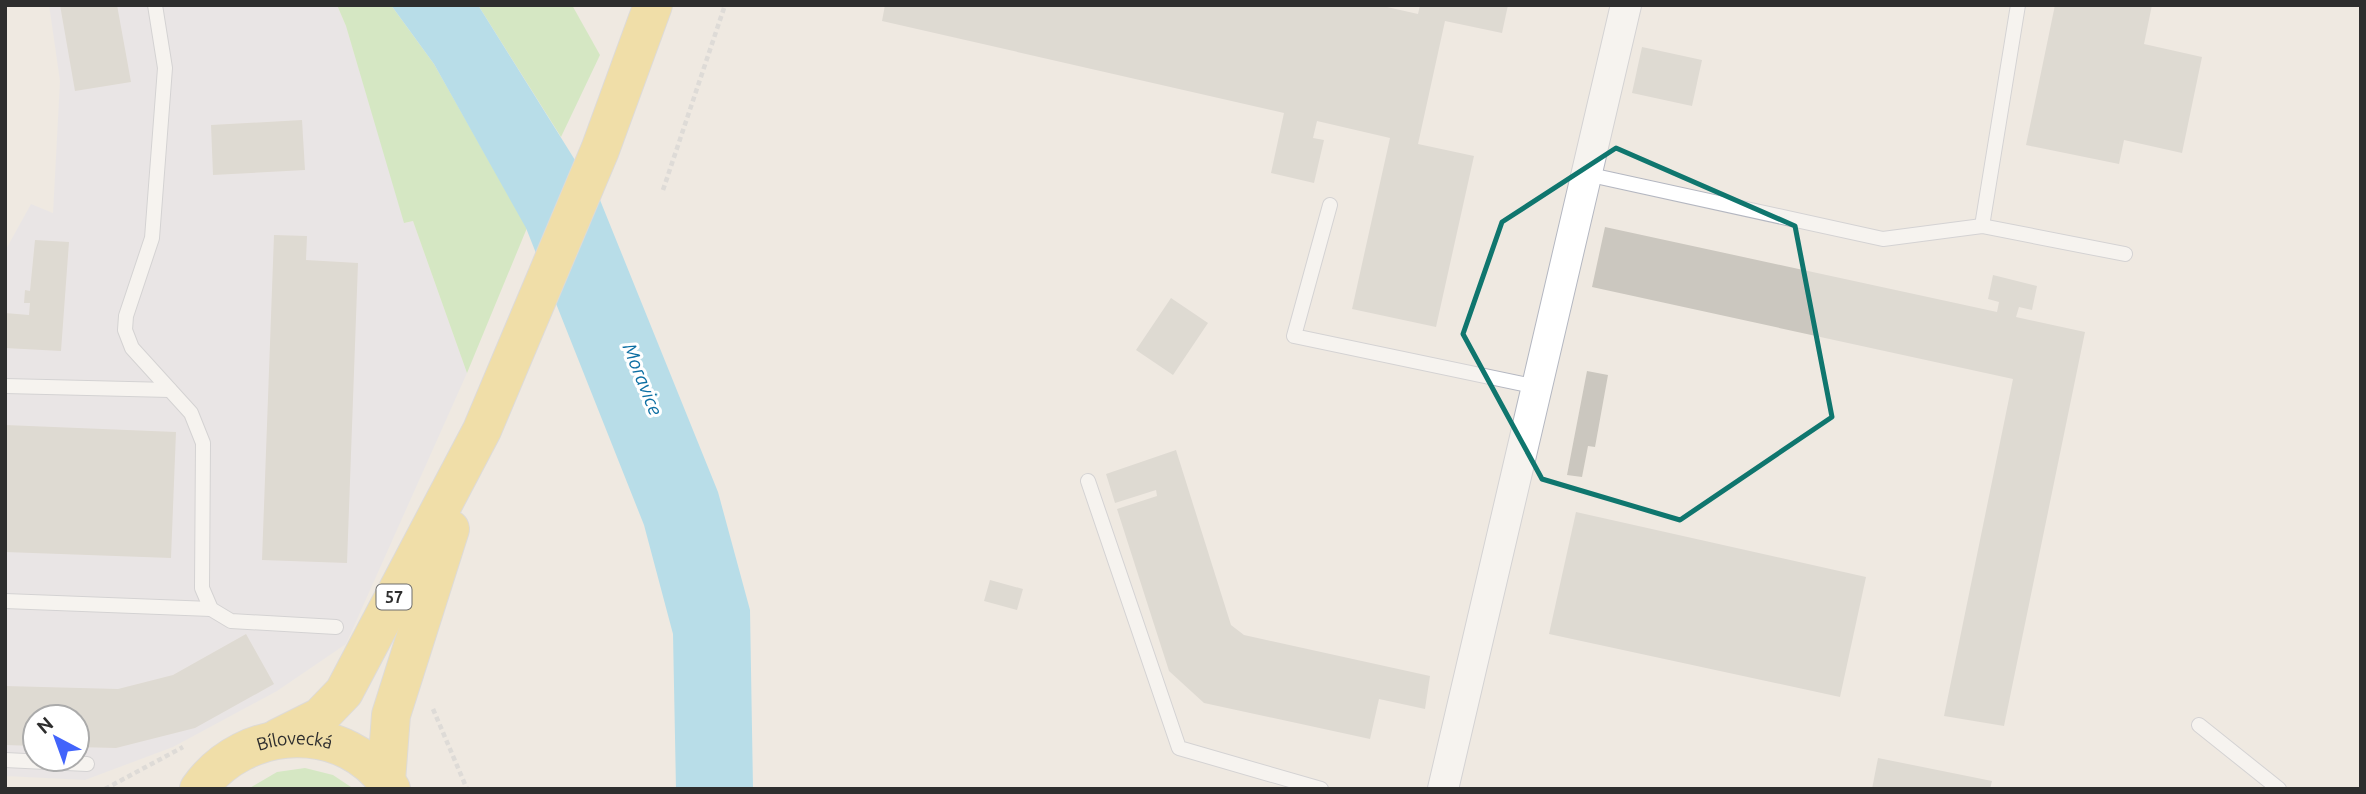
<svg xmlns="http://www.w3.org/2000/svg" width="2366" height="794" font-family="Ubuntu,sans-serif">
<style>
.industrial{fill:#e3e1e8;fill-rule:evenodd}
.green{fill:#b6e59e}
.water{fill:#75cff0}
.building{fill:#cbc7bf}
.lines{fill:none;stroke-linecap:round;stroke-linejoin:round}
.lane-casing{stroke:#b4b7c1;stroke-width:16}
.street-casing{stroke:#b4b7c1;stroke-width:32}
.primary-casing{stroke:#c9c9c9;stroke-width:40}
.path{stroke:#c9c9c9;stroke-width:4.5;stroke-dasharray:5 3.5;stroke-linecap:butt}
.lane{stroke:#fff;stroke-width:14}
.street{stroke:#fff;stroke-width:30}
.primary{stroke:#f2d163;stroke-width:38}
.marked{fill:none;stroke:#0f766e;stroke-width:5;stroke-linejoin:round}
.labels{text-anchor:middle;stroke-width:6;stroke-linejoin:round;paint-order:stroke}
.shield{fill:#fff;stroke:#6d6d6d;stroke-width:2}
.shield-label{font-size:16px;font-weight:bold;fill:#2e2e2e}
.street-label{font-size:18px;fill:#2e2e2e;stroke:#fff}
.water-label{font-size:19px;font-style:italic;fill:#0d6fa3;stroke:#fff}
</style>
<rect width="100%" height="100%" fill="#efe9e1"/>
<path class="industrial" d="M49,5H337L346,26L405,223L413,221L467,373L346,644L277,691L173,747L85,780L5,776V251L31,204L53,213L60,81ZM35,717H77V759H35Z"/>
<g class="green">
<polygon points="337,5 391,5 434,64 527,228 467,373 413,221 404,223 346,26"/>
<polygon points="478,5 572,5 600,55 561,137"/>
<polygon points="305,768 333,775 354,789 248,789 277,772"/>
</g>
<polygon class="water" points="391,5 478,5 600,200 718,492 750,610 753,789 676,789 673,634 644,525 526,228 434,64"/>
<g class="building">
<polygon points="60,5 117,5 131,82 75,91"/>
<polygon points="885,5 1378,5 1418,14 1420,5 1508,5 1502,33 1445,21 1418,144 1474,156 1436,327 1352,309 1390,138 1317,121 1313,138 1324,140 1314,183 1271,173 1284,113 882,21"/>
<polygon points="2055,5 2152,5 2144,44 2202,57 2182,153 2124,140 2119,164 2026,145"/>
<polygon points="1642,47 1702,60 1692,106 1632,93"/>
<polygon points="302,120 305,170 213,175 211,125"/>
<polygon points="1605,227 1997,312 1999,302 1988,299 1993,275 2037,286 2032,310 2019,307 2016,317 2085,332 2004,726 1944,716 2013,379 1592,287"/>
<polygon points="274,235 307,236 306,260 358,263 347,563 262,560"/>
<polygon points="35,240 69,242 61,351 5,348 5,313 29,315 30,303 24,303 25,290 30,291"/>
<polygon points="1171,298 1208,323 1173,375 1136,350"/>
<polygon points="1587,371 1608,375 1595,447 1588,446 1582,477 1567,475"/>
<polygon points="5,425 176,432 171,558 5,552"/>
<polygon points="1176,450 1231,625 1244,635 1430,676 1425,709 1379,699 1370,739 1204,703 1169,671 1117,509 1157,496 1156,490 1115,503 1106,474"/>
<polygon points="1576,512 1866,577 1840,697 1549,634"/>
<polygon points="990,580 1023,589 1017,610 984,601"/>
<polygon points="246,634 274,684 195,728 116,748 77,747 77,717 35,717 35,746 5,745 5,686 118,689 173,675"/>
<polygon points="1878,758 1992,781 1990,789 1872,789"/>
</g>
<g class="lines">
<defs>
<g id="lane">
<polyline points="155,5 165,68 152,238 126,316 125,330 132,348 191,413 203,443 202,588 211,609 231,621 336,627"/>
<polyline points="1586,174 1883,239 1982,226 2125,254"/>
<polyline points="1330,205 1294,336 1537,387"/>
<polyline points="1982,226 2018,5"/>
<polyline points="5,386 170,390"/>
<polyline points="1088,481 1179,748 1321,789"/>
<polyline points="5,601 211,609"/>
<polyline points="2199,725 2279,789"/>
<polyline points="5,760 87,764"/>
</g>
<polyline id="street" points="1443,789 1626,5"/>
<g id="primary">
<polyline points="278,738 320,717 344,692 482,430 600,150 653,5"/>
<polyline points="386,781 391,715 450,529"/>
<path id="s1" d="M199,789C244,724 348,719 391,789"/>
</g>
</defs>
<use href="#lane" class="lane-casing"/>
<use href="#street" class="street-casing"/>
<use href="#primary" class="primary-casing"/>
<g class="path">
<polyline points="663,190 725,5"/>
<polyline points="433,709 467,789"/>
<polyline points="105,789 183,747"/>
</g>
<use href="#lane" class="lane"/>
<use href="#street" class="street"/>
<use href="#primary" class="primary"/>
</g>
<path d="M0 0H2366V794H0ZM1616,148L1795,226L1832,417L1680,520L1542,479L1463,334L1502,222Z" fill="#efe9e1" fill-opacity=".55" fill-rule="evenodd"/>
<path class="marked" d="M1616,148L1795,226L1832,417L1680,520L1542,479L1463,334L1502,222Z"/>
<g class="labels">
<rect class="shield" x="376.5" y="584.5" width="35" height="25" rx="5"/>
<g class="shield-label">
<text x="394" y="603">57</text>
</g>
<g class="street-label">
<text dy="6" stroke="none"><textPath href="#s1" startOffset="112">Bílovecká</textPath></text>
</g>
<g class="water-label">
<text transform="translate(643 379) rotate(68)" y="7">Moravice</text>
</g>
</g>
<rect width="2366" height="794" fill="none" stroke="#2e2e2e" stroke-width="14"/>
<g transform="translate(56 738) rotate(319)"><circle r="33" fill="#ffffff" stroke="#ababab" stroke-width="2"/>
<path d="M0-5L12 26L0 18L-12 26Z" fill="#4264fb"/>
<text y="-10" font-size="19" font-weight="bold" text-anchor="middle" fill="#2e2e2e">N</text>
</g>
</svg>
